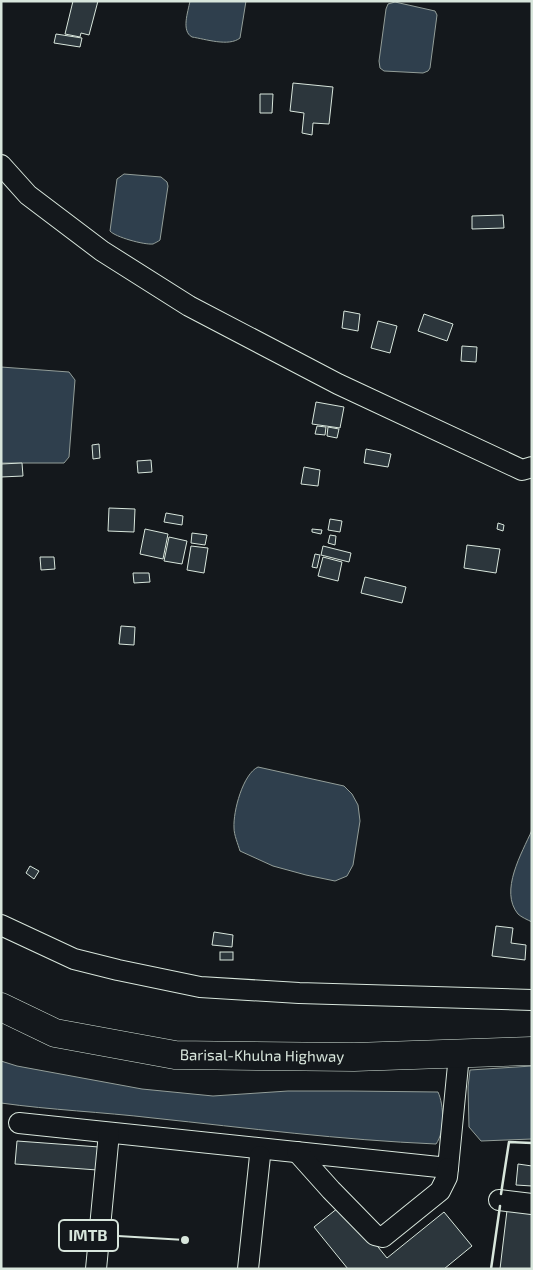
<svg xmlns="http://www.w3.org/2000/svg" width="533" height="1270" font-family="'Exo 2',sans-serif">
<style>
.water{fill:#2f3f4d;stroke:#939e99}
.building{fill:#2c363c;stroke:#d8e6dc}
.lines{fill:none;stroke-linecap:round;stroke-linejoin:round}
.minor-casing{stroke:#d8e6dc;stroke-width:22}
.highway-casing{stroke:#d8e6dc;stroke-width:29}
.minor{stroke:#14181c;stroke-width:20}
.highway{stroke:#14181c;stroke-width:28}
.wall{stroke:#d8e6dc;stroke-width:2.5}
.labels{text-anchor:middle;stroke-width:4;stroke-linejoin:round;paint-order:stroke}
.street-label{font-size:15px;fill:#d8e6dc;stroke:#14181c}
.leader{fill:none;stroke:#d8e6dc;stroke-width:2}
.callout-dot{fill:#d8e6dc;stroke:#14181c;stroke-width:2}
.callout{fill:#14181c;stroke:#d8e6dc;stroke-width:2}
.callout-label{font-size:16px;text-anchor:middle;font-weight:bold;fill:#d8e6dc}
</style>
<rect width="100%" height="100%" fill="#14181c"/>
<g class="water">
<path d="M190,1H246L240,38C229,47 205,39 192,37C181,31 188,12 190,1Z"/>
<polygon points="395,2 435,11 437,15 430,68 428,71 423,73 384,71 380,68 379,61 386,9 388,4"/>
<path d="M124,174L161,177L167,182L168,186L160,240C159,241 155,243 153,244C144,245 115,237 110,231L117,179Z"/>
<polygon points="1,367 69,372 75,380 69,457 64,463 1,463"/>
<path d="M258,767L344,786L352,794L358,805L360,821L353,865L347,876L335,881L306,875L273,866L240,851C238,844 234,835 234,828C233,811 243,774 258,767Z"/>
<path d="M532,830V922C528,920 521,917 518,914C499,891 522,853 532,830Z"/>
<path d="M1,1061L17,1066L142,1089L213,1096L288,1091H349L438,1092C444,1105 445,1132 436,1144C341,1140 247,1128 153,1118C102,1112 51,1110 1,1103Z"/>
<polygon points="532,1066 532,1139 481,1141 469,1127 468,1087 470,1070"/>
</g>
<g class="building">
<polygon points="73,1 98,1 89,35 81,33 80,37 65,34"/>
<polygon points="56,34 82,38 80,47 54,43"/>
<polygon points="293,83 333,87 329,124 313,123 312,135 302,133 304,113 290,111"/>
<polygon points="260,94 273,94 272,113 260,113"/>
<polygon points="503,215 504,228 472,229 472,216"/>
<polygon points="344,311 360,314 358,331 342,328"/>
<polygon points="424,314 453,324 447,341 418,331"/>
<polygon points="378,321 397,326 390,353 371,348"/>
<polygon points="462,346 477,347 476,362 461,361"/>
<polygon points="316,402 344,407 340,428 312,424"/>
<polygon points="317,426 326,427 325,435 315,434"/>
<polygon points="328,427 339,429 337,438 327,436"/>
<polygon points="99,444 100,458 93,459 92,445"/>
<polygon points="366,449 391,454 388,467 364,463"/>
<polygon points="151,460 152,472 138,473 137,461"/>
<polygon points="22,463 23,476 1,477 1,464"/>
<polygon points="304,467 320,470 318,486 301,484"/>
<polygon points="109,508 135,509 134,532 108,531"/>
<polygon points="166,513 183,516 182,525 164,522"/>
<polygon points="330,519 342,521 340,532 328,530"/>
<polygon points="498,523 504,525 503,531 497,529"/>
<polygon points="145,529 168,534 163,559 140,554"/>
<polygon points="312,529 322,530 321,534 312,532"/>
<polygon points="192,533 207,535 205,545 191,543"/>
<polygon points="330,535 336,536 335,545 328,543"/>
<polygon points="169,537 187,541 182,564 164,561"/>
<polygon points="467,545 500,549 496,573 464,568"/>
<polygon points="191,546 208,548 204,573 187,570"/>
<polygon points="323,546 351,553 349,562 321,555"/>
<polygon points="315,554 320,555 317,568 312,567"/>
<polygon points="40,557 54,557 55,569 41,570"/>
<polygon points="323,557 342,562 338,581 318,576"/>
<polygon points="133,573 149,573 150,582 134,583"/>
<polygon points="365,577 406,587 402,603 361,593"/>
<polygon points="121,626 135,627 134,645 119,644"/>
<polygon points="30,866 39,871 34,879 26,873"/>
<polygon points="496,926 513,928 511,943 526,945 525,960 492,956"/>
<polygon points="214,932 233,935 232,947 212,945"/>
<rect x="220" y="952" width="13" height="8"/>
<polygon points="17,1141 113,1148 111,1171 15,1164"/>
<polygon points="518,1164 532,1166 532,1186 516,1185"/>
<polygon points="508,1202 532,1205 532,1269 500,1269"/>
<polygon points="343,1204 387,1258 444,1212 472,1246 444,1269 348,1269 314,1227"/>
</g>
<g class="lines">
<defs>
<g id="minor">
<polyline points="1,165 28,195 102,251 189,306 338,384 522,470 532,467"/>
<polyline points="1,925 74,959 118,970 200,987 299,993 532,1000"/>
<polyline points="19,1123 448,1168 458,1065"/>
<polyline points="297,1152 331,1190 375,1235 383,1237 440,1191 447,1177 448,1168"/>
<polyline points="499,1200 532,1204"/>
<polyline points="96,1269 109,1133"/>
<polyline points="248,1269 260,1156"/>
</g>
<g id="highway">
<path id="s1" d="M1,1007L55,1033L175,1055L354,1057L532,1051"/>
</g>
</defs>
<use href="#minor" class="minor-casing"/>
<use href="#highway" class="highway-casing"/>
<use href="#minor" class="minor"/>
<use href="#highway" class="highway"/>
<g class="wall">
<polyline points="501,1194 509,1142 532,1143"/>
<polyline points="491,1269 500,1206"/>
</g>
</g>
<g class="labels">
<g class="street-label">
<text dy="5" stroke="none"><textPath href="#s1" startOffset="269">Barisal-Khulna Highway</textPath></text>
</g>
</g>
<path class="leader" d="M185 1240L118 1236"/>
<circle class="callout-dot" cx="185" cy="1240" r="5"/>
<rect class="callout" x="59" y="1220" width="59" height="31" rx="5"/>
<g class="callout-label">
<text x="88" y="1241">IMTB</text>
</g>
<rect width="533" height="1270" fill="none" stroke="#d8e6dc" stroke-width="5"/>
</svg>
